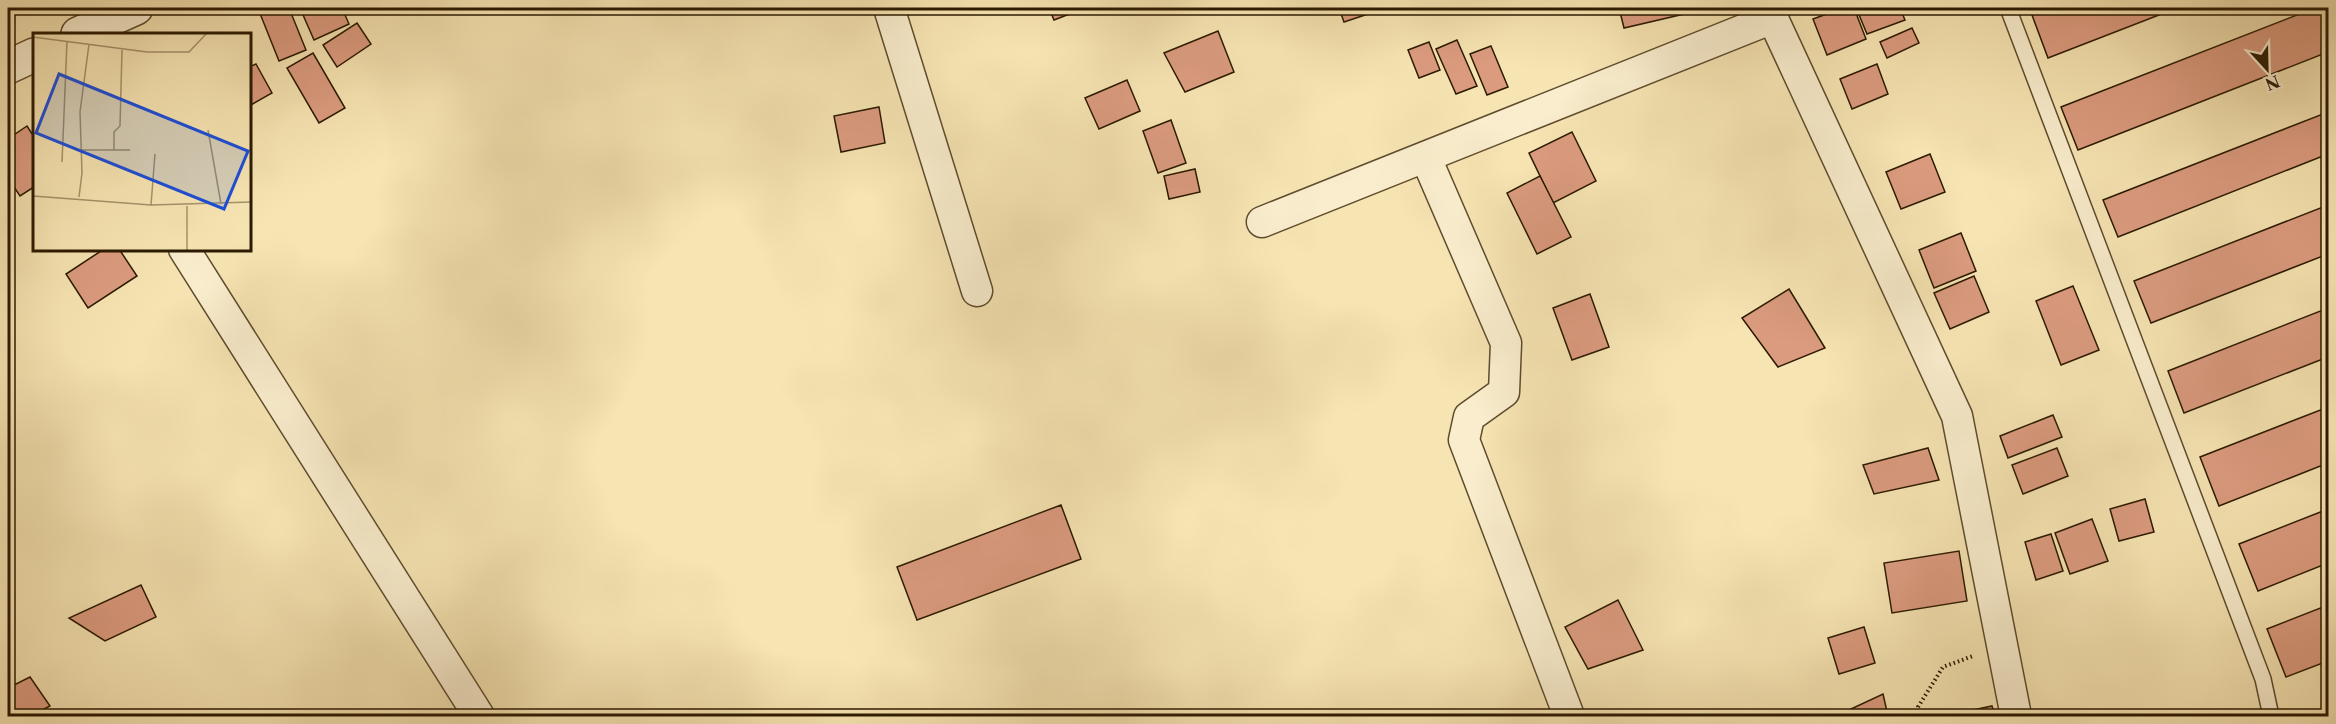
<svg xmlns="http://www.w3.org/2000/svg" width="2336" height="724" font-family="'Libre Caslon Text',serif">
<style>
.building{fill:#db9b7f;stroke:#2b1a01;stroke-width:1.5}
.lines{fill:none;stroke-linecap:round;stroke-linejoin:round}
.service-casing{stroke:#5e4c2d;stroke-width:18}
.minor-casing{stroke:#5e4c2d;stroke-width:33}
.tertiary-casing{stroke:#5e4c2d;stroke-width:36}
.path{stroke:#2b1a01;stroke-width:4;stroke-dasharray:1.5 3;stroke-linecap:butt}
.service{stroke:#f9edcd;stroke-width:15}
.minor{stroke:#f9edcd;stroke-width:30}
.tertiary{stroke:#f9edcd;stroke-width:33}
.inset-road{fill:none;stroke:#a5936b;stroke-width:1.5}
.view{fill:#1d4ed8;fill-opacity:0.15;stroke:#1d4ed8;stroke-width:3}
.inset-edge{fill:none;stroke:#2b1a01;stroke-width:3}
</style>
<rect width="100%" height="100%" fill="#f6e4b2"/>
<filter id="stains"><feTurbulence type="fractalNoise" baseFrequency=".00333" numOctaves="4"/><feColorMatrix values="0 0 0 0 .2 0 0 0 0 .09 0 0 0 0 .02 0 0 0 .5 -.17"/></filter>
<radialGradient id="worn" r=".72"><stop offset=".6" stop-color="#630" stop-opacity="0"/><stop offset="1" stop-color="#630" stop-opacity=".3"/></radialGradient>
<g class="building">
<polygon points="269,8 289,8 306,50 279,61 259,11"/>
<polygon points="300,8 342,8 349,24 314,40"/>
<polygon points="1049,8 1085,8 1054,20"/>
<polygon points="1339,8 1386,8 1344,22"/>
<polygon points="1619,8 1710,8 1624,28"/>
<polygon points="1843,8 1854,8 1866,39 1827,55 1813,19"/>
<polygon points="1864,8 1900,8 1905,20 1867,34 1857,10"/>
<polygon points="2050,8 2177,8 2048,58 2032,15"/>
<polygon points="2315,8 2328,8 2328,52 2078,150 2061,107"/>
<polygon points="357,23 371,44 337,67 323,45"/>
<polygon points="1912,28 1919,43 1887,58 1880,42"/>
<polygon points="1218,31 1234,72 1185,92 1164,53"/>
<polygon points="1457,40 1477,86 1456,94 1436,49"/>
<polygon points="1429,42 1440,70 1419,78 1408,50"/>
<polygon points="1491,46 1508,87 1487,95 1470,54"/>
<polygon points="313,53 345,108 319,123 287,68"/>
<polygon points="256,64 272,93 249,106 249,67"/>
<polygon points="1877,64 1888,94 1852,109 1840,79"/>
<polygon points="1127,80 1140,111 1099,129 1085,98"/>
<polygon points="879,107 885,143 841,152 834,116"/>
<polygon points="2328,112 2328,154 2118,237 2103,200"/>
<polygon points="1171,120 1186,163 1158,173 1143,131"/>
<polygon points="27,126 34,137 34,187 20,196 8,178 8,139"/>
<polygon points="1572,132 1596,181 1553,203 1529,153"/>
<polygon points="1930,154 1945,192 1901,209 1886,172"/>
<polygon points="1195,169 1200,192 1169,199 1164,176"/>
<polygon points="1540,176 1571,237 1537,254 1507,193"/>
<polygon points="2328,205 2328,254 2151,323 2134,281"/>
<polygon points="1961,233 1976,271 1934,288 1919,250"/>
<polygon points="104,249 119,249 137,276 88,308 66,274"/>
<polygon points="1974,276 1989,312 1950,329 1934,293"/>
<polygon points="2073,286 2099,350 2061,365 2036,301"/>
<polygon points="1789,289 1825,348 1778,367 1742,318"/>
<polygon points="1590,294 1609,347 1572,360 1553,308"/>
<polygon points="2328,308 2328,357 2184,413 2168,371"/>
<polygon points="2328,407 2328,463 2219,506 2200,457"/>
<polygon points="2053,415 2062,437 2008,458 2000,436"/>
<polygon points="1928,448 1939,480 1874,494 1863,465"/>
<polygon points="2057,448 2068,476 2023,494 2012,465"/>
<polygon points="2145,499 2154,532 2119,541 2110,509"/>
<polygon points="1061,505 1081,559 917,620 897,567"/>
<polygon points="2328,509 2328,563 2258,591 2239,544"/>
<polygon points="2092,519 2108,561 2070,574 2055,533"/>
<polygon points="2051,534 2063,571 2036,580 2025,542"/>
<polygon points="1959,551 1967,601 1892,613 1884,563"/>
<polygon points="141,585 156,617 105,641 69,618"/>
<polygon points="1618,600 1643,650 1588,669 1565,627"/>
<polygon points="2328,605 2328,661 2286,677 2267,629"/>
<polygon points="1864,627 1875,663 1839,674 1828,638"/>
<polygon points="30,677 50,706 31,716 8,716 8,688"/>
<polygon points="1883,694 1888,716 1836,716"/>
<polygon points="1992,706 1995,716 1945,716"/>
</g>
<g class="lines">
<defs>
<polyline id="service" points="2008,8 2263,679 2271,716"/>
<g id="minor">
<polyline points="889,8 977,291"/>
<polyline points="1768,8 1957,416 2016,716"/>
<polyline points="1426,158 1506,343 1504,392 1469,417 1464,440 1569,716"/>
<polyline points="1262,222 1773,18"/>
<polyline points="184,249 479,716"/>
</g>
<g id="tertiary">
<polyline points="78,34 136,8"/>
<polyline points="8,67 34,55"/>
</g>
</defs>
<use href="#service" class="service-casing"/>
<use href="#minor" class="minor-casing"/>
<use href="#tertiary" class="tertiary-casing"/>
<polyline class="path" points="1919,716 1918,707 1943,667 1973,656"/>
<use href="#service" class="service"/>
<use href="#minor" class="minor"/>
<use href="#tertiary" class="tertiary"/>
</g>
<g transform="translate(33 33)">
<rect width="218" height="218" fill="#f6e4b2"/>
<path class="inset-road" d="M0,4L114,19H156L174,0M175,97L188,171M49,117H97M81,117V99L87,93L89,17M29,129L34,8M0,163L118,172L218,169M46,164L49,140L47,79L56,11M118,172L122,121M154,173V217"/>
<path class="view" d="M26,41L215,118L191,176L3,100Z"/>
<rect width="218" height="218" class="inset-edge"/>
</g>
<rect width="2336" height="724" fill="none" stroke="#f6e4b2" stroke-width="30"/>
<rect x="9" y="9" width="2318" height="706" fill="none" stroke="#2b1a01" stroke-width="3"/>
<rect x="15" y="15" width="2306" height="694" fill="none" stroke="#2b1a01" stroke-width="1.5"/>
<g transform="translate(2267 69) rotate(158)" stroke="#f9edcd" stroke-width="4.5" paint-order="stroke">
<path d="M0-4.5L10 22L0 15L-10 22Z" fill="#2b1a01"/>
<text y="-9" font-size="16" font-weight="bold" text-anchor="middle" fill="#2b1a01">N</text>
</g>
<rect width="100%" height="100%" filter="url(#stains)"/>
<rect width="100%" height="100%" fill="url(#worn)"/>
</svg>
